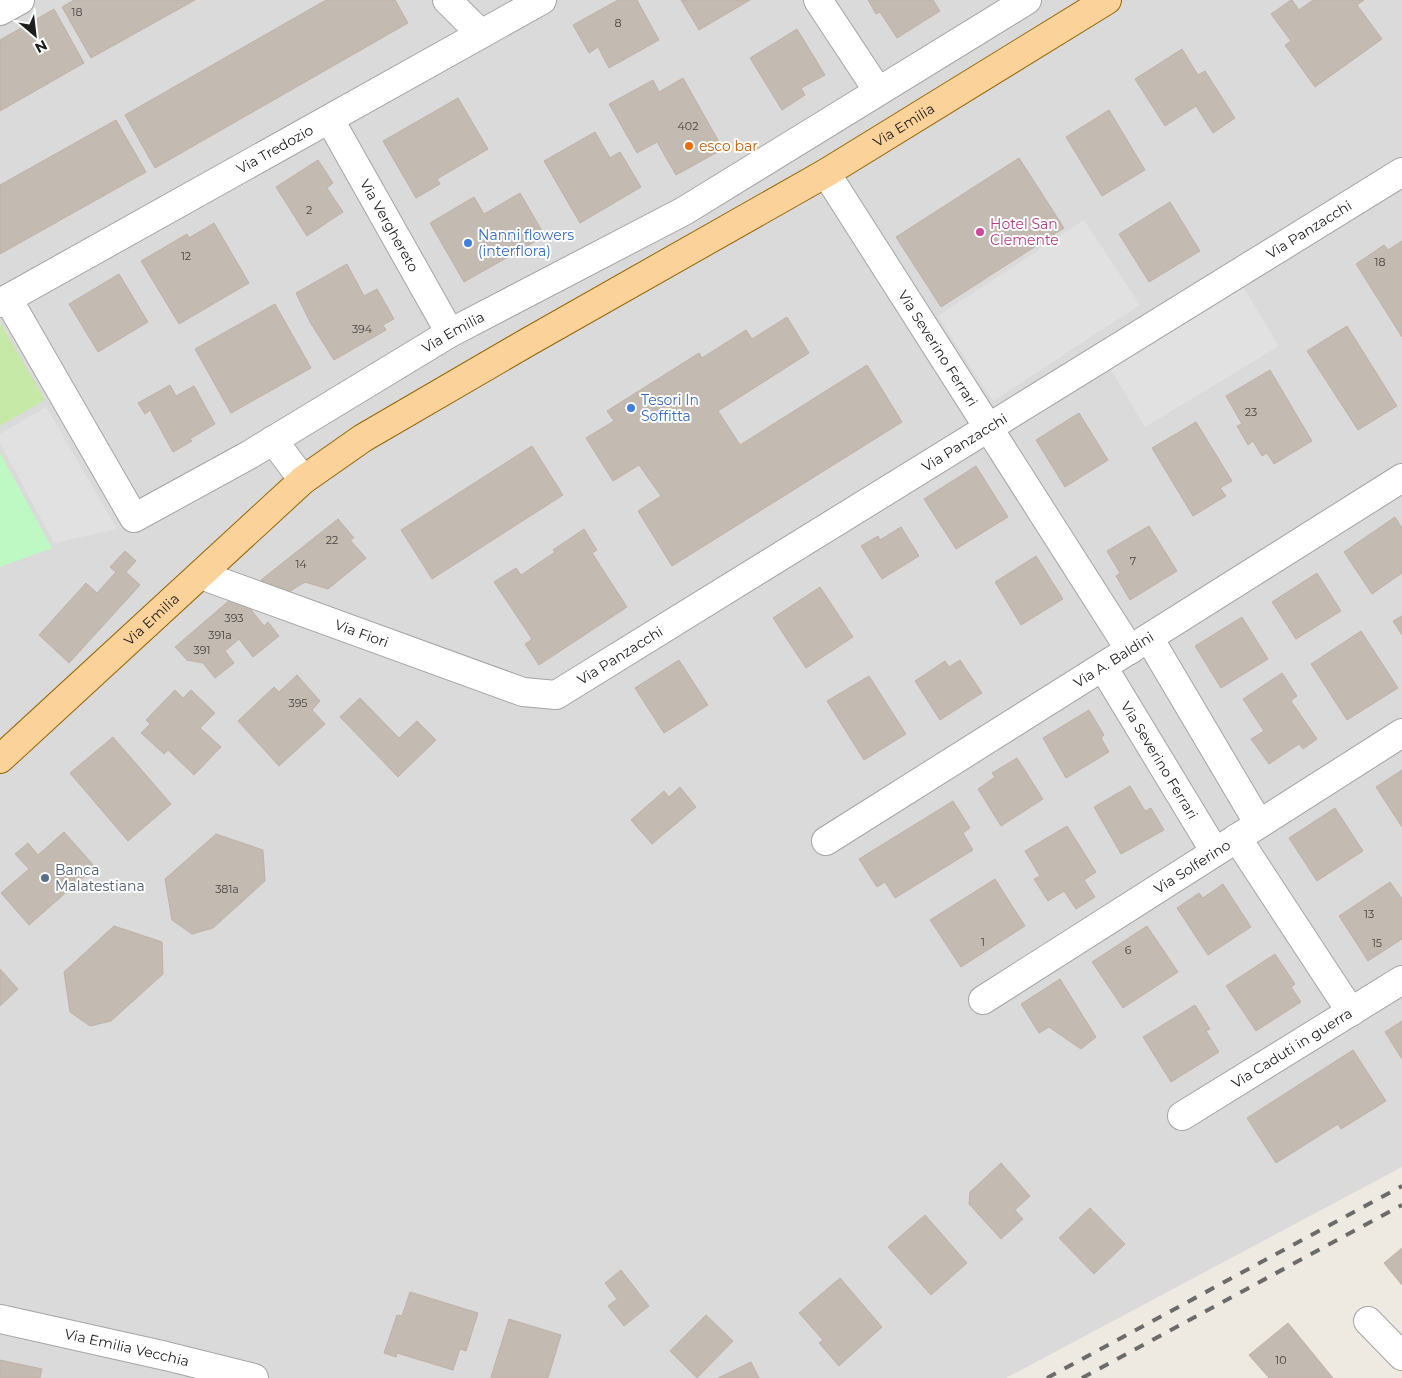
<svg xmlns="http://www.w3.org/2000/svg" width="1402" height="1378" font-family="Montserrat,sans-serif">
<style>
.residential{fill:#dbdada}
.grass{fill:#c7e9a8}
.park{fill:#bef9c4}
.parking{fill:#e1e1e1}
.building{fill:#c3bab2;stroke:#c0b1a5}
.lines{fill:none;stroke-linecap:round;stroke-linejoin:round}
.minor-casing{stroke:#a4a4a4;stroke-width:30}
.major-casing{stroke:#956501;stroke-width:30}
.minor{stroke:#fff;stroke-width:28}
.major{stroke:#fbd29a;stroke-width:28}
.rail{stroke:#6b6b6b;stroke-width:4;stroke-dasharray:10 10;stroke-linecap:butt}
.food-dot{fill:#e8710a;stroke:#fff;stroke-width:2}
.hotel-dot{fill:#d1479c;stroke:#fff;stroke-width:2}
.shop-dot{fill:#3f7fe0;stroke:#fff;stroke-width:2}
.service-dot{fill:#5c6f8a;stroke:#fff;stroke-width:2}
.labels{text-anchor:middle;stroke-width:4;stroke-linejoin:round;paint-order:stroke}
.number-label{font-size:11px;fill:#464442}
.street-label{font-size:14px;fill:#1d1d1d;stroke:#fff}
.food-label{font-size:14px;fill:#c56008;stroke:#fff;text-anchor:start}
.hotel-label{font-size:14px;fill:#b23c85;stroke:#fff;text-anchor:start}
.shop-label{font-size:14px;fill:#366cbe;stroke:#fff;text-anchor:start}
.service-label{font-size:14px;fill:#4e5e75;stroke:#fff;text-anchor:start}
</style>
<rect width="100%" height="100%" fill="#eeeae2"/>
<polygon class="residential" points="0,0 1402,0 1402,1167 1006,1378 0,1378"/>
<polygon class="grass" points="1,324 45,400 0,426 0,325"/>
<polygon class="park" points="0,453 52,548 0,567"/>
<g class="parking">
<polygon points="1084,220 1140,305 993,401 938,316"/>
<polygon points="1240,282 1279,346 1145,427 1107,363"/>
<polygon points="46,407 56,424 117,529 54,543 0,443 0,434"/>
</g>
<g class="building">
<polygon points="74,0 195,0 91,58 62,7"/>
<polygon points="326,0 395,0 408,23 155,168 125,115"/>
<polygon points="618,0 637,0 659,40 609,68 598,47 589,53 573,25"/>
<polygon points="681,0 750,0 699,30"/>
<polygon points="868,0 933,0 940,11 897,38 880,12 876,14"/>
<polygon points="1291,0 1292,0 1299,10 1313,0 1364,0 1357,5 1382,39 1315,87 1285,45 1291,41 1271,14"/>
<polygon points="54,9 84,63 0,111 0,40"/>
<polygon points="797,29 825,75 801,88 805,95 782,110 750,58"/>
<polygon points="1182,49 1198,75 1205,71 1235,118 1213,133 1196,106 1165,126 1135,79"/>
<polygon points="683,78 723,149 676,175 657,142 637,153 609,104 653,80 659,92"/>
<polygon points="458,98 488,149 437,179 440,184 416,198 383,141"/>
<polygon points="1109,110 1145,170 1102,196 1066,137"/>
<polygon points="116,120 146,172 0,254 0,185"/>
<polygon points="595,132 610,158 620,152 641,187 580,223 544,161"/>
<polygon points="1019,158 1064,228 941,307 896,237"/>
<polygon points="318,160 333,183 327,188 343,212 307,236 276,187"/>
<polygon points="520,193 545,236 464,282 430,223 474,197 484,214"/>
<polygon points="1170,202 1200,251 1149,282 1119,234"/>
<polygon points="214,223 249,283 179,324 141,261 187,234 189,238"/>
<polygon points="1402,241 1402,337 1356,264 1384,245 1388,250"/>
<polygon points="347,264 364,296 377,289 394,319 383,325 386,330 334,360 310,322 296,293"/>
<polygon points="119,274 148,322 98,352 69,304"/>
<polygon points="275,304 311,368 231,413 195,349"/>
<polygon points="787,317 809,353 718,411 740,445 867,365 902,422 672,566 638,511 661,496 639,465 613,481 586,438 614,421 607,411 699,353 702,358 746,330 752,339"/>
<polygon points="1347,326 1397,406 1358,430 1307,351"/>
<polygon points="1270,370 1312,441 1274,464 1267,453 1262,456 1253,441 1248,445 1237,426 1242,424 1226,396"/>
<polygon points="170,385 176,396 194,386 215,424 190,439 192,441 173,452 150,410 145,414 138,403"/>
<polygon points="1079,413 1108,460 1065,487 1036,440"/>
<polygon points="1196,422 1232,481 1220,488 1226,496 1193,516 1152,448"/>
<polygon points="532,446 563,495 432,579 401,530"/>
<polygon points="976,466 1008,517 956,549 924,499"/>
<polygon points="1395,517 1402,528 1402,573 1372,594 1344,552"/>
<polygon points="338,519 354,538 350,540 366,558 328,589 305,582 282,596 261,580"/>
<polygon points="1149,526 1177,571 1130,600 1116,576 1120,573 1107,551"/>
<polygon points="901,527 919,556 882,579 861,546 878,536 880,540"/>
<polygon points="584,529 597,550 592,553 627,607 539,665 525,644 532,639 494,582 516,568 521,575 555,552 553,550"/>
<polygon points="125,551 136,561 126,572 140,585 69,663 39,635 86,583 97,593 116,572 110,567"/>
<polygon points="1036,556 1063,599 1021,625 995,582"/>
<polygon points="1317,573 1341,611 1296,639 1272,602"/>
<polygon points="820,587 853,637 806,668 773,618"/>
<polygon points="238,593 264,626 268,622 279,636 253,657 239,639 225,651 234,663 215,678 203,663 187,660 175,647"/>
<polygon points="1402,616 1402,635 1393,621"/>
<polygon points="1242,617 1268,659 1221,688 1195,646"/>
<polygon points="1361,631 1398,688 1347,720 1311,664"/>
<polygon points="679,660 708,705 664,733 635,688"/>
<polygon points="960,660 982,693 940,720 915,681 945,661 949,667"/>
<polygon points="1282,673 1297,696 1291,701 1317,739 1303,749 1299,744 1269,764 1251,739 1264,731 1243,699"/>
<polygon points="297,675 320,701 312,710 325,724 279,766 238,721 274,687 279,692"/>
<polygon points="869,676 906,734 864,760 827,701"/>
<polygon points="175,690 183,698 191,690 215,713 200,728 221,747 194,775 168,750 164,754 141,733 150,724 146,720"/>
<polygon points="360,698 399,738 417,721 436,740 398,777 340,717"/>
<polygon points="1089,710 1104,735 1101,738 1109,752 1066,778 1043,738"/>
<polygon points="113,737 171,804 128,841 70,773"/>
<polygon points="1017,758 1043,799 1001,826 978,789 995,777 992,773"/>
<polygon points="1402,770 1402,827 1376,787"/>
<polygon points="1130,786 1145,811 1151,808 1164,830 1121,854 1094,807"/>
<polygon points="680,787 696,807 652,844 631,820 664,791 669,797"/>
<polygon points="953,801 970,828 963,833 973,850 895,898 885,882 877,887 859,859"/>
<polygon points="1335,808 1363,851 1317,881 1289,838"/>
<polygon points="1067,826 1096,872 1084,880 1095,897 1076,909 1064,891 1048,901 1034,879 1040,876 1025,851"/>
<polygon points="64,832 95,867 29,925 1,893 29,869 15,854 28,843 38,855"/>
<polygon points="216,834 263,850 265,881 213,928 192,934 172,920 165,879"/>
<polygon points="995,879 1025,926 961,967 930,920"/>
<polygon points="1390,882 1402,899 1402,939 1368,961 1339,916"/>
<polygon points="1223,884 1251,927 1208,955 1177,908 1199,893 1203,898"/>
<polygon points="114,926 162,942 163,974 111,1021 90,1026 70,1012 64,972"/>
<polygon points="1147,926 1178,972 1123,1008 1092,962"/>
<polygon points="1275,954 1295,984 1291,987 1301,1002 1256,1031 1226,986"/>
<polygon points="0,969 18,989 0,1006"/>
<polygon points="1060,979 1096,1037 1081,1049 1049,1027 1039,1033 1021,1004"/>
<polygon points="1195,1005 1210,1029 1206,1031 1219,1052 1171,1082 1143,1037"/>
<polygon points="1402,1021 1402,1059 1385,1032"/>
<polygon points="1353,1050 1386,1101 1341,1129 1338,1124 1276,1163 1247,1118"/>
<polygon points="1001,1163 1030,1196 1015,1210 1023,1219 1001,1239 969,1204 970,1192"/>
<polygon points="1090,1208 1125,1244 1094,1274 1059,1238"/>
<polygon points="925,1215 967,1263 931,1295 888,1247"/>
<polygon points="1402,1248 1402,1285 1384,1263"/>
<polygon points="621,1270 649,1306 624,1326 608,1306 617,1299 605,1283"/>
<polygon points="840,1278 882,1327 839,1366 819,1343 823,1340 799,1313"/>
<polygon points="410,1292 478,1313 466,1351 460,1349 453,1370 397,1353 396,1357 384,1353 397,1315 402,1316"/>
<polygon points="706,1315 733,1341 697,1378 670,1351"/>
<polygon points="509,1319 561,1335 548,1378 496,1378 491,1377"/>
<polygon points="1288,1323 1333,1378 1269,1378 1249,1355"/>
<polygon points="0,1360 42,1369 40,1378 0,1378"/>
<polygon points="751,1362 759,1378 718,1378"/>
</g>
<g class="lines">
<defs>
<g id="minor">
<polyline points="447,0 481,34"/>
<polyline points="818,0 878,91"/>
<polyline points="0,11 20,0"/>
<path id="s1" d="M330,120L450,333"/>
<path id="s2" d="M826,173L1130,650"/>
<path id="s3" d="M8,299L134,518L249,455L450,333L684,211L1027,0"/>
<path id="s4" d="M0,303L542,0"/>
<polyline points="273,440 303,480"/>
<path id="s5" d="M201,575L523,692L556,695L1402,172"/>
<polyline points="1149,638 1259,824"/>
<path id="s6" d="M1103,667L1215,852"/>
<polyline points="1237,838 1351,1012"/>
<path id="s7" d="M826,841L1402,478"/>
<path id="s8" d="M983,1000L1402,733"/>
<path id="s9" d="M1182,1116L1402,980"/>
<path id="s10" d="M0,1319L166,1356L254,1378"/>
<polyline points="1368,1321 1402,1356"/>
</g>
<g id="major">
<path id="s11" d="M0,759L303,480L363,438L528,342L826,173L1107,0"/>
</g>
</defs>
<use href="#minor" class="minor-casing"/>
<use href="#major" class="major-casing"/>
<use href="#minor" class="minor"/>
<use href="#major" class="major"/>
<g class="rail">
<polyline points="1047,1378 1402,1186"/>
<polyline points="1082,1378 1402,1205"/>
</g>
</g>
<circle class="food-dot" cx="689" cy="146" r="5"/>
<circle class="hotel-dot" cx="980" cy="232" r="5"/>
<g class="shop-dot">
<circle cx="468" cy="243" r="5"/>
<circle cx="631" cy="408" r="5"/>
</g>
<circle class="service-dot" cx="45" cy="878" r="5"/>
<g class="labels">
<g class="number-label">
<text x="77" y="16">18</text>
<text x="618" y="27">8</text>
<text x="688" y="130">402</text>
<text x="309" y="214">2</text>
<text x="186" y="260">12</text>
<text x="1380" y="266">18</text>
<text x="362" y="333">394</text>
<text x="1251" y="416">23</text>
<text x="332" y="544">22</text>
<text x="1133" y="565">7</text>
<text x="301" y="568">14</text>
<text x="234" y="622">393</text>
<text x="220" y="639">391a</text>
<text x="202" y="654">391</text>
<text x="298" y="707">395</text>
<text x="227" y="893">381a</text>
<text x="1369" y="918">13</text>
<text x="983" y="946">1</text>
<text x="1377" y="947">15</text>
<text x="1128" y="954">6</text>
<text x="1281" y="1364">10</text>
</g>
<g class="street-label">
<text dy="5" stroke="none"><textPath href="#s11" startOffset="1110">Via Emilia</textPath></text>
<text dy="5" stroke="none"><textPath href="#s4" startOffset="315">Via Tredozio</textPath></text>
<text dy="5" stroke="none"><textPath href="#s1" startOffset="121">Via Verghereto</textPath></text>
<text dy="5" stroke="none"><textPath href="#s5" startOffset="1261">Via Panzacchi</textPath></text>
<text dy="5" stroke="none"><textPath href="#s3" startOffset="622">Via Emilia</textPath></text>
<text dy="5" stroke="none"><textPath href="#s2" startOffset="208">Via Severino Ferrari</textPath></text>
<text dy="5" stroke="none"><textPath href="#s5" startOffset="856">Via Panzacchi</textPath></text>
<text dy="5" stroke="none"><textPath href="#s11" startOffset="206">Via Emilia</textPath></text>
<text dy="5" stroke="none"><textPath href="#s5" startOffset="171">Via Fiori</textPath></text>
<text dy="5" stroke="none"><textPath href="#s5" startOffset="451">Via Panzacchi</textPath></text>
<text dy="5" stroke="none"><textPath href="#s7" startOffset="340">Via A. Baldini</textPath></text>
<text dy="5" stroke="none"><textPath href="#s6" startOffset="109">Via Severino Ferrari</textPath></text>
<text dy="5" stroke="none"><textPath href="#s8" startOffset="248">Via Solferino</textPath></text>
<text dy="5" stroke="none"><textPath href="#s9" startOffset="129">Via Caduti in guerra</textPath></text>
<text dy="5" stroke="none"><textPath href="#s10" startOffset="130">Via Emilia Vecchia</textPath></text>
</g>
<g class="food-label">
<text x="699" y="151">esco bar</text>
</g>
<g class="hotel-label">
<text x="990" y="229">Hotel San<tspan x="990" dy="16">Clemente</tspan></text>
</g>
<g class="shop-label">
<text x="478" y="240">Nanni flowers<tspan x="478" dy="16">(interflora)</tspan></text>
<text x="641" y="405">Tesori In<tspan x="641" dy="16">Soffitta</tspan></text>
</g>
<g class="service-label">
<text x="55" y="875">Banca<tspan x="55" dy="16">Malatestiana</tspan></text>
</g>
</g>
<g transform="translate(35 35) rotate(152)" stroke="#ffffff" stroke-width="4" paint-order="stroke">
<path d="M0-4L9 19L0 12L-9 19Z" fill="#1d1d1d"/>
<text y="-8" font-size="14" font-weight="bold" text-anchor="middle" fill="#1d1d1d">N</text>
</g>
</svg>
